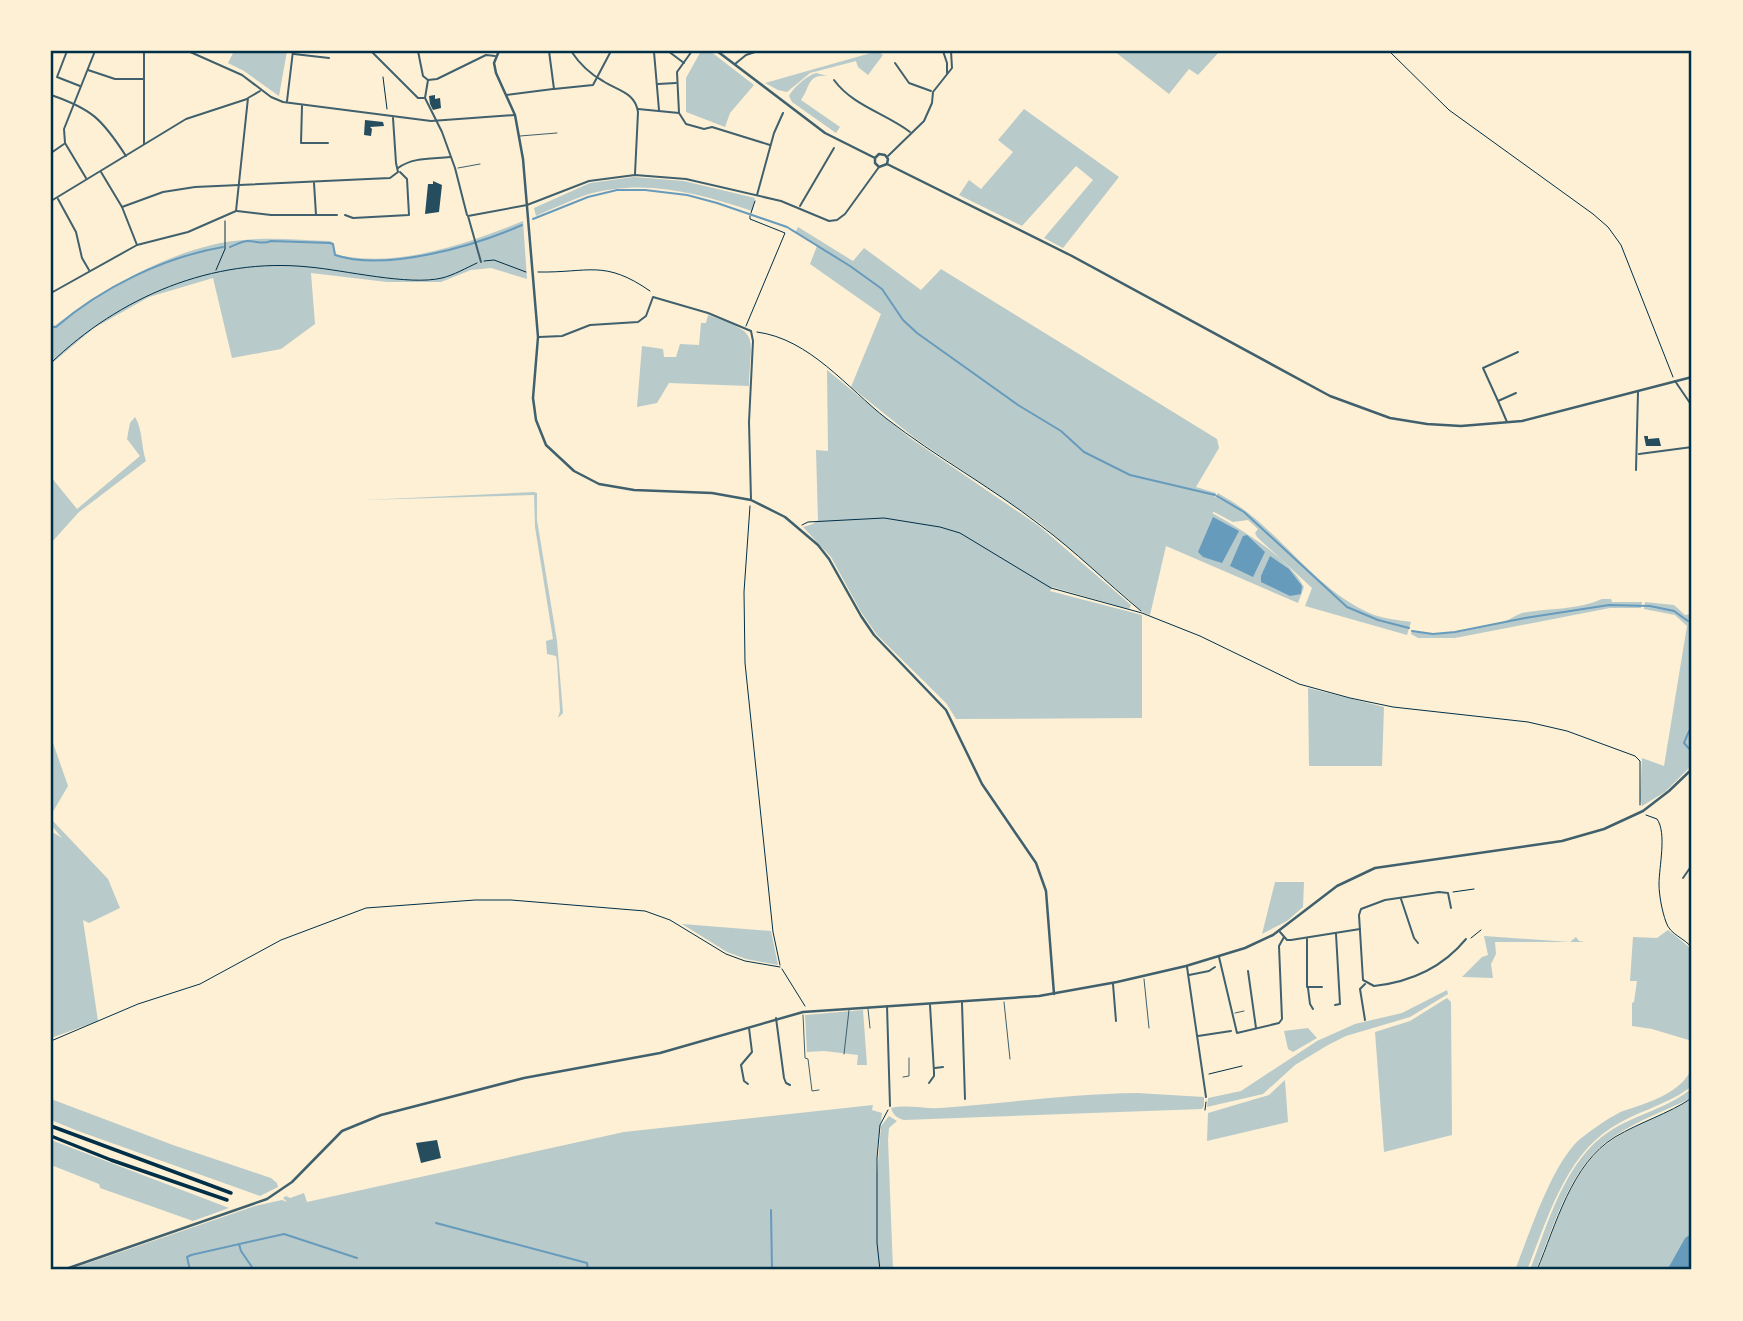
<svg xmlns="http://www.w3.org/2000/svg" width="1743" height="1321" font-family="'Playfair Display',serif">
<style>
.green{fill:#b9caca}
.water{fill:#669bbc}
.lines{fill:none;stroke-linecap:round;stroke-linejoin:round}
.stream{stroke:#669bbc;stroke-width:2}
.building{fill:#264d5e}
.path{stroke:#003049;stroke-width:1}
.service{stroke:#3f606c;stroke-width:1}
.pedestrian{stroke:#3f606c;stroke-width:2}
.minor{stroke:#3f606c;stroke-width:2}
.tertiary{stroke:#3f606c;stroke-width:2.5}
.motorway{stroke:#003049;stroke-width:3.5}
.neatline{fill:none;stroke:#003049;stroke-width:2.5}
</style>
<rect width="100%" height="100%" fill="#fdf0d5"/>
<g class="green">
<polygon points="234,51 238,53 239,51 287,51 279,96 244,71 228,63"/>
<polygon points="701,51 710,51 754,85 730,113 725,127 686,112 686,78"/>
<polygon points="878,51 883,55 868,75 858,67 856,61 810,73 787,92 778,90 765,83"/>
<polygon points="1114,51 1220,51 1198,75 1189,69 1169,94"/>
<path d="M816,73L828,76C807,74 811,86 801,100L840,127L836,133L792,102L789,96C793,88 806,76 816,73Z"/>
<polygon points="1024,109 1119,177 1063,248 1044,238 1093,180 1076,166 1022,226 959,195 969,180 981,189 1013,152 998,140"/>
<path d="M634,177L684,181L755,198L752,211C697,193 644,178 586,195C569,201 552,209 536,216L534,208L590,183Z"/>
<path d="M523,221L527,279L491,268L471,270L441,282H387L311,273L315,324L281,349L232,358L213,278L149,297L94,328L51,364V326L56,325C105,287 181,244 244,240C272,237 302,240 330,241L333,243L336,254L343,256C401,267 470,243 523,221Z"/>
<path d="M798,227L853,261L864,248L921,290L941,269L1217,439L1219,448L1196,487L1216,493L1214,498L1218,493L1221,495C1279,526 1312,590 1374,615C1386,619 1399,620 1411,622L1407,635L1305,606L1312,588L1257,537L1255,533L1258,529L1248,520L1233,522L1214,512L1212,513C1241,529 1289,558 1304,587L1298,603L1166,546L1150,615L1144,613L1041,524L916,439L851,387L881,314L810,264L817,246L790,230L791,229L796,231Z"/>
<path d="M708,315C761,334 751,333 749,386L669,383L657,403L637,407L642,346L663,349L664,357H676L680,344L699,345L701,323H706Z"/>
<polygon points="827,370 910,438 1039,526 1131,605 1129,609 1052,587 1050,591 1142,615 1142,718 956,719 946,703 877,635 861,612 831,557 803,527 813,524 818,520 816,450 828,451"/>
<path d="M135,417C143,430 141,447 146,461L79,512L51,543V477L77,509L140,456L127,439L130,423Z"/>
<polygon points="534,492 537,493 537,520 557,641 563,713 558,718 560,711 557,661 556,656 547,654 546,641 553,639 535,527 534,495 365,500"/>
<path d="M1602,599H1611L1612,602H1642L1641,608H1610L1455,638H1418L1411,634L1412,630C1439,639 1476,629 1503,622C1510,620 1515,615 1522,613C1549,608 1578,610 1602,599Z"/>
<polygon points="1645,602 1674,605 1685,615 1692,614 1692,620 1688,621 1692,622 1692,722 1686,734 1692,725 1692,751 1684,743 1692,753 1692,765 1665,792 1642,806 1640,799 1642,758 1664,766 1687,626 1675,615 1644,609"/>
<polygon points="1308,688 1384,707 1382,766 1309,766"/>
<polygon points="51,737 68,786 51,815"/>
<polygon points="52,820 108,879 120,908 89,923 83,920 98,1021 51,1038 51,834 54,833 62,838 51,825"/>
<polygon points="1275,882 1304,882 1303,907 1287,921 1262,934"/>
<polygon points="682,924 771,931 778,965 746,959 727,952"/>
<polygon points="1668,930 1688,946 1692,955 1692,1041 1652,1029 1632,1026 1632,1003 1634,1002 1637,981 1630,981 1633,937 1657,938"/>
<polygon points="1484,936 1570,942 1576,937 1579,941 1585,942 1495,942 1496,954 1491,964 1493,978 1462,977 1482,957 1488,955"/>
<polygon points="1447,990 1448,994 1410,1017 1346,1036 1328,1045 1295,1065 1263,1094 1207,1107 1208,1098 1241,1091 1317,1041 1355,1024 1402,1013"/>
<polygon points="1447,998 1451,1002 1452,1135 1384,1152 1375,1032 1410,1021"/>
<polygon points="863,1010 867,1065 857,1065 858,1055 824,1051 807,1052 805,1015"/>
<polygon points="1308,1028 1317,1038 1293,1052 1288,1049 1284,1031"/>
<path d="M1692,1067V1085L1688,1089C1664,1106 1635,1112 1611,1128C1564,1158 1547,1221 1527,1270H1515C1529,1235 1549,1173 1574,1145C1583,1135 1611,1116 1623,1111C1647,1103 1683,1093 1692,1067Z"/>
<polygon points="1285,1080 1288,1122 1207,1141 1208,1113 1269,1095"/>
<path d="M1692,1088V1097L1690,1099C1661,1112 1629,1124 1605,1143C1568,1173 1553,1228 1536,1270H1530C1548,1223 1565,1160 1610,1131C1636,1114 1669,1108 1692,1088Z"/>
<path d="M1137,1093L1204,1097V1106L1202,1109L904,1120C897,1118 893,1115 891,1108C907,1104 924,1109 940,1108C1006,1103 1071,1094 1137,1093Z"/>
<polygon points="51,1099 173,1145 271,1178 277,1183 278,1187 260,1196 78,1131 51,1120"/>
<path d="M1692,1099V1233L1685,1238L1667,1270H1538C1556,1225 1572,1165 1615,1138C1640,1122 1668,1114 1692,1099Z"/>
<path d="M873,1105L872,1110L882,1113C880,1133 875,1152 877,1174L881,1126L889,1116L897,1121L889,1128L888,1140L893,1270H68L255,1206L282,1200L287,1202L283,1198L286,1196L290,1198L304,1193L307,1202L624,1132Z"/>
<polygon points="51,1140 229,1208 193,1221 100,1188 99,1184 51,1165"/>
</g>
<g class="water">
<polygon points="1213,517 1239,531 1222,563 1203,557 1198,552"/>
<polygon points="1247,535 1265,552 1253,577 1230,566 1243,536"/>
<polygon points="1270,556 1289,569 1302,586 1301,594 1290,596 1261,582 1261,576"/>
<polygon points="1692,1233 1692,1270 1667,1270 1685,1238"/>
</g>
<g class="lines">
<g class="stream">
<polyline points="533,219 588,197 617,190 645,190 687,195 717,203 787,227 850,266 882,289 903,320 917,333 1018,405 1061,431 1084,452 1130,475 1215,495"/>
<path d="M230,247C235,245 242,241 248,241C257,241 262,245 271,241L330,243L333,244L335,255C386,272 474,246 522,225"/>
<path d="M51,327H56C101,288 164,257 223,247"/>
<polyline points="1217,496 1244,512 1347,607 1378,620 1409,628"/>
<polyline points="1412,631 1433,634 1455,632 1525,618 1609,605 1650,606 1674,611 1688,621"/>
<polyline points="1692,724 1684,743 1692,752"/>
<polyline points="771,1210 772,1270"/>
<polyline points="436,1223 587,1263 588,1270"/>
<polyline points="239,1244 241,1251 254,1270"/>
<polyline points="190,1270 187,1257 191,1255 284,1234 357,1258"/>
</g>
</g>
<g class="building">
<polygon points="435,95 435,99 440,98 441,108 433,110 430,104 429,96"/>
<polygon points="365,120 383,122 384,126 370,127 372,129 371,136 364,135"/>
<polygon points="433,181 442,185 439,212 425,214 428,184 433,184"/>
<polygon points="1644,436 1648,436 1648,439 1659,438 1661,446 1646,446"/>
<polygon points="437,1140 441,1158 421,1163 416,1143"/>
</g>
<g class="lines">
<g class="path">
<polyline points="1389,51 1449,110 1593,214 1608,227 1621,245 1673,377"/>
<polyline points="383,77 387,109"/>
<polyline points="751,213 755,201"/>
<polyline points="484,261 494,260 526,272"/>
<polyline points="216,270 225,249 225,221"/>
<path d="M538,272C589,273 604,259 650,291"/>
<polyline points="746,326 785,233 750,219 750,216"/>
<path d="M757,332C810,339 847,388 887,419C936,457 991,487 1040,525C1075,551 1107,583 1141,611"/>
<path d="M51,363C119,297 213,257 309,267C344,270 409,286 442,278C454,275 466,268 477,263"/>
<polyline points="750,506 744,592 745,663 773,932 780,965"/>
<polyline points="802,525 808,522 884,518 940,527 960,533 1051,588 1142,613 1200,636 1299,684 1350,698 1393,707 1528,722 1567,731 1635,756 1640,761 1640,805"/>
<path d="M1646,815L1657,819C1667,833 1659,867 1659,884C1659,895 1662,911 1666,922C1670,935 1685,938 1692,948"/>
<polyline points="1453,892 1474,889"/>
<polyline points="1471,938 1481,930"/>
<polyline points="782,969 805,1006"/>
<polyline points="51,1041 138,1004 200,984 281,940 366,908 475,900 511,900 645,911 670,920 726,954 745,961 780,967"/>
<polyline points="1209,1074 1242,1066"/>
<polyline points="1205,1110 1206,1102"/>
<polyline points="880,1270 877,1243 877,1158 880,1125 888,1110"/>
<path d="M1537,1270C1556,1225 1571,1164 1615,1137C1640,1122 1668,1114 1692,1098"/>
</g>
<g class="service">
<polyline points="520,136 557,133"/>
<polyline points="458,168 480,164"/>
<polyline points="1144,979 1149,1028"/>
<polyline points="1004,1002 1010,1059"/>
<polyline points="868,1009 870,1028"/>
<polyline points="1235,1013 1244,1011"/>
<polyline points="803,1015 805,1058 808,1059 812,1091 819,1090"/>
<polyline points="844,1054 849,1010"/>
<polyline points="903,1077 909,1076 909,1058"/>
</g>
<g class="pedestrian">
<polyline points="371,51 418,98 424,98"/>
<polyline points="428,80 425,98 442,132 455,168 467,215"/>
<path d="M398,168C413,157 432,159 450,157"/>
</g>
<g class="minor">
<polyline points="67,51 57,77 80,86"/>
<polyline points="188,51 242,75 271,97 283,102 431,121 515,115"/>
<polyline points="418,51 423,76 428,80 437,79 486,55 495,56"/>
<polyline points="549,51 554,89 593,85 611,51"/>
<path d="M571,51C579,63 590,74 603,81C618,91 635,92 638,112L635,174"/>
<polyline points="943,51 947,63 947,73"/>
<polyline points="294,54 329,58"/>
<polyline points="895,63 909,83 931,91"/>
<polyline points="735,64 746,55 758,51"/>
<polyline points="88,70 115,79 144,79"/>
<path d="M834,80C853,106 885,113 910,132"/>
<polyline points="658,84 676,83"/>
<path d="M51,95C92,109 102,119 126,156"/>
<polyline points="506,95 553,89"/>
<polyline points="287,101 293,51"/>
<polyline points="302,106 301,143 328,143"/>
<polyline points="638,109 679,113 686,124 704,129 712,127 770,145"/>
<polyline points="659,110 654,52 668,51 684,63"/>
<polyline points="679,113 677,72 692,51"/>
<polyline points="144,144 144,51"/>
<polyline points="51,153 64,144"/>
<polyline points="888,156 924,121 932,103 933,92 952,68 951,51"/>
<polyline points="101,172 122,207 137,245"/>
<polyline points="86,178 65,143 64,129 95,51"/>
<polyline points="314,183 316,215"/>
<polyline points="757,195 774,133 783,113"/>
<polyline points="58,199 76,232 82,258 89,270"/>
<polyline points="51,201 186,119 247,99"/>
<polyline points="800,206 834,148"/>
<polyline points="122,207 163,192 195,187 390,178 398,172 396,163 393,118"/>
<polyline points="237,211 271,215 337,215"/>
<polyline points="345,215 353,218 409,215 407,179 400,172"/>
<polyline points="481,262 468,216 527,205 589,181 635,175 686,179 781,201 829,221 837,220 845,214 879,167"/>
<polyline points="51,293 137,245 188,232 236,211 248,98 260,91"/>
<polyline points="539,337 562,336 590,325 638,322 646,316 653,297 708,313 751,331 753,341 749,422 751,500"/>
<polyline points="1675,381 1692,406"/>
<polyline points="1498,401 1483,368 1518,352"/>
<polyline points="1507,422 1498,401 1516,393"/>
<polyline points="1639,454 1692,447"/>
<polyline points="1636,470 1638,392"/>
<polyline points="1683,878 1692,865"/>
<polyline points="1401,899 1414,938 1418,943"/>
<path d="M1451,908L1448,893L1439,892L1385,900L1361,909L1359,915L1363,980L1374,986C1410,982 1443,967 1466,939"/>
<polyline points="1280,932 1287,940 1291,940 1360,929"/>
<polyline points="1307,939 1307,987 1322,987"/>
<polyline points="1219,957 1237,1033 1279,1023 1282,1019 1279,946 1284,937"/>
<polyline points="1187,967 1206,1097"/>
<polyline points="1248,971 1256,1028"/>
<polyline points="1189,975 1209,971 1215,967"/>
<polyline points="1113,984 1116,1021"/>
<polyline points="1308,988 1310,1004 1313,1009"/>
<polyline points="962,1003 965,1099"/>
<polyline points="1335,1005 1340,1004 1336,934"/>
<polyline points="887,1006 890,1106"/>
<polyline points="776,1018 784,1078 786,1083 790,1085"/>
<polyline points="1365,1020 1360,989 1365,984"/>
<polyline points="1198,1036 1231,1031"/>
<polyline points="935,1068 943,1067"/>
<polyline points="929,1083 934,1076 934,1072 930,1005"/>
<polyline points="748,1084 744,1081 741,1065 752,1052 749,1028"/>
</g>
<g class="tertiary">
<polyline points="499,51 494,63 496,73 515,115 523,159 538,337 533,398 536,420 546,445 574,471 599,484 634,490 712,493 751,500 785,517 818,545 829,559 861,616 874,635 946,710 982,784 1036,863 1046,891 1054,994"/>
<polyline points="717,51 825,133 875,158 875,163 879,167 887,164 888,159 885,155 879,154 875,158"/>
<polyline points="887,164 1070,255 1330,396 1390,418 1427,424 1461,426 1522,421 1692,377"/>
<polyline points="63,1270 267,1199 292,1182 342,1131 381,1115 524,1078 660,1053 803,1012 1039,996 1117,982 1186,966 1245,948 1273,935 1337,886 1375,868 1562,841 1604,829 1643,811 1669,791 1692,769"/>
</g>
<g class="motorway">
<polyline points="51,1126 231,1193"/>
<polyline points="51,1136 111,1160 227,1200"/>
</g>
</g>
<rect width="1743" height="1321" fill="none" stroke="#fdf0d5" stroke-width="105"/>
<rect x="52" y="52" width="1638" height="1216" class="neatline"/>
</svg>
